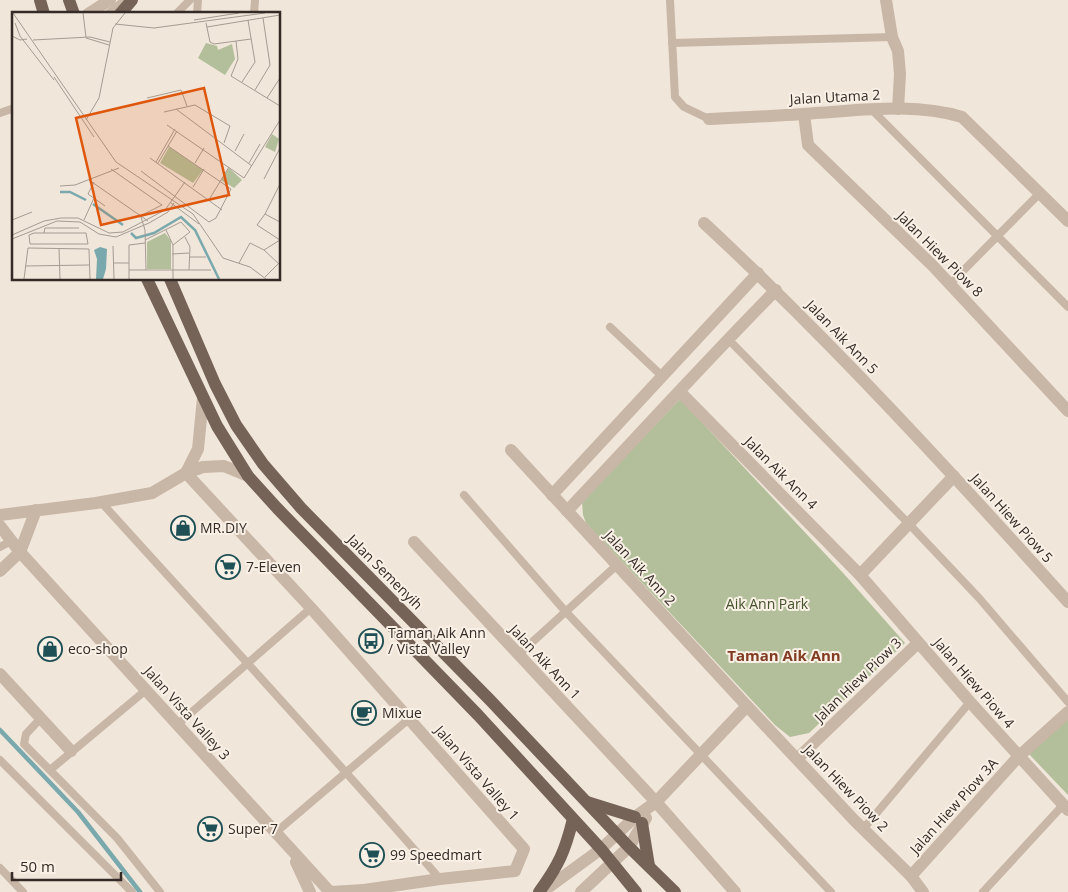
<svg xmlns="http://www.w3.org/2000/svg" width="1068" height="892" font-family="'Open Sans',sans-serif">
<style>
.green{fill:#b2bf9a}
.lines{fill:none;stroke-linecap:round;stroke-linejoin:round}
.stream{stroke:#79a9ad;stroke-width:4.5}
.service{stroke:#c8b6a6;stroke-width:8}
.minor{stroke:#c8b6a6;stroke-width:12}
.tertiary{stroke:#c8b6a6;stroke-width:12}
.primary{stroke:#766358;stroke-width:12}
.labels{text-anchor:middle;stroke-width:4;stroke-linejoin:round;paint-order:stroke}
.street-label{font-size:14px;fill:#342b27;stroke:#f9f0e6}
.poi-label{font-size:14px;fill:#342b27;stroke:#f9f0e6;text-anchor:start}
.park-label{font-size:14px;fill:#43522b;stroke:#f9f0e6}
.neighbourhood-label{font-size:15px;font-weight:bold;fill:#813b22;stroke:#f9f0e6}
.inset-river{fill:none;stroke:#79a9ad;stroke-width:2.5}
.inset-road{fill:none;stroke:#a59b92;stroke-width:1}
.view{fill:#df570d;fill-opacity:0.15;stroke:#df570d;stroke-width:2.5}
.inset-edge{fill:none;stroke:#342b27;stroke-width:2.5}
</style>
<rect width="100%" height="100%" fill="#f1e6da"/>
<g class="green">
<polygon points="680,399 844,574 905,643 809,733 790,737 775,725 586,523 583,515 582,502"/>
<polygon points="1068,719 1068,795 1029,754"/>
</g>
<g class="lines">
<polyline class="stream" points="0,730 78,812 140,892"/>
<g class="service">
<polyline points="670,0 675,97 684,107 709,119"/>
<polyline points="176,14 190,0"/>
<polyline points="197,14 198,0"/>
<polyline points="254,14 255,0"/>
<polyline points="672,43 892,37"/>
<polyline points="871,109 1068,307"/>
<polyline points="0,113 14,108"/>
<polyline points="950,284 1039,194"/>
<polyline points="610,327 662,376"/>
<polyline points="728,339 909,524 979,598 1068,702"/>
<polyline points="464,495 566,612 831,892"/>
<path d="M101,502C214,627 329,751 440,879"/>
<polyline points="0,547 11,541"/>
<polyline points="518,655 617,565"/>
<polyline points="41,718 26,734 24,744 117,838 160,892"/>
<polyline points="177,725 311,608"/>
<polyline points="0,760 132,892"/>
<polyline points="50,770 146,690"/>
<polyline points="864,828 970,702"/>
<polyline points="275,833 410,718"/>
<polyline points="0,868 23,892"/>
<polyline points="983,892 1064,804"/>
</g>
<g class="minor">
<polyline points="886,0 892,37 898,51 900,74 898,109"/>
<polyline points="804,114 808,145 933,266 1068,411"/>
<path d="M709,119C745,117 781,116 816,113C864,110 915,103 962,117L1068,221"/>
<path d="M704,223C832,342 951,472 1068,602"/>
<polyline points="680,392 860,575 970,702 1068,810"/>
<polyline points="511,450 747,706 854,820 911,876 923,892"/>
<polyline points="186,473 311,608 524,849 515,871 440,879 364,890 331,892"/>
<polyline points="186,473 198,449 203,398"/>
<polyline points="552,495 758,273"/>
<path d="M567,511C637,437 705,362 776,290"/>
<polyline points="0,515 96,503 152,493 186,473 203,467 224,466 248,476"/>
<polyline points="0,526 20,552 330,892"/>
<polyline points="414,542 656,802 735,892"/>
<polyline points="0,571 20,552 36,510"/>
<polyline points="860,575 954,476"/>
<polyline points="0,674 71,751"/>
<polyline points="797,759 918,643"/>
<polyline points="656,802 747,706"/>
<polyline points="296,862 310,892"/>
<polyline points="911,876 1019,756 1068,712"/>
</g>
<g class="tertiary">
<polyline points="88,14 110,0"/>
<polyline points="111,14 128,0"/>
<polyline points="358,892 364,890"/>
<polyline points="542,892 601,849 635,817 656,802"/>
<polyline points="581,892 629,847 646,818"/>
</g>
<g class="primary">
<polyline points="40,0 44,14"/>
<polyline points="69,0 74,14"/>
<polyline points="120,14 132,0"/>
<polyline points="147,279 217,426 248,476 277,508 478,715 601,849 636,892"/>
<polyline points="170,279 215,384 236,425 263,464 301,508 490,700 629,847 675,892"/>
<polyline points="587,802 635,817"/>
<polyline points="642,823 649,866"/>
<path d="M539,892C559,865 565,851 573,819"/>
</g>
</g>
<defs>
<symbol id="shop-ring" viewBox="-11 -11 22 22"><circle r="9.5" fill="#f9f0e6" stroke="#1e5055" stroke-width="1.5"/><path d="M-5-2.5h2.3a2.7 3.5 0 0 1 5.4 0H5L5.5 6h-11ZM-1.5-2.5h3a1.5 2.3 0 0 0-3 0Z" fill="#1e5055"/></symbol>
<symbol id="supermarket-ring" viewBox="-11 -11 22 22"><circle r="9.5" fill="#f9f0e6" stroke="#1e5055" stroke-width="1.5"/><path d="M-6-5.5h2.5l.6 2H6L4.5 2H-2.5L-4.4-4H-6ZM-1.5 3.2a1.3 1.3 0 1 0 .1 0ZM3 3.2a1.3 1.3 0 1 0 .1 0Z" fill="#1e5055"/></symbol>
<symbol id="bus-ring" viewBox="-11 -11 22 22"><circle r="9.5" fill="#f9f0e6" stroke="#1e5055" stroke-width="1.5"/><path d="M-5-6H5V4H4V6H2V4H-2V6H-4V4H-5ZM-3.5-4V0h7V-4ZM-3.5 1.2v1.5H-2V1.2ZM2 1.2v1.5H3.5V1.2Z" fill="#1e5055"/></symbol>
<symbol id="cafe-ring" viewBox="-11 -11 22 22"><circle r="9.5" fill="#f9f0e6" stroke="#1e5055" stroke-width="1.5"/><path d="M-5.5-4.5H6V0H3Q3 3.5 0 3.5H-2.5Q-5.5 3.5-5.5 0ZM3-3.2v2h1.7v-2ZM-6 4.5H4V6H-6Z" fill="#1e5055"/></symbol>
</defs>
<g fill-rule="evenodd">
<use href="#shop-ring" x="169" y="514" width="28" height="28"/>
<use href="#supermarket-ring" x="214" y="553" width="28" height="28"/>
<use href="#bus-ring" x="357" y="627" width="28" height="28"/>
<use href="#shop-ring" x="36" y="635" width="28" height="28"/>
<use href="#cafe-ring" x="350" y="699" width="28" height="28"/>
<use href="#supermarket-ring" x="196" y="815" width="28" height="28"/>
<use href="#supermarket-ring" x="358" y="841" width="28" height="28"/>
</g>
<g class="labels">
<g class="street-label">
<text transform="translate(835 97) rotate(-3)" y="5">Jalan Utama 2</text>
<text transform="translate(940 254) rotate(45)" y="5">Jalan Hiew Piow 8</text>
<text transform="translate(842 337) rotate(46)" y="5">Jalan Aik Ann 5</text>
<text transform="translate(781 473) rotate(45)" y="5">Jalan Aik Ann 4</text>
<text transform="translate(1012 518) rotate(48)" y="5">Jalan Hiew Piow 5</text>
<text transform="translate(640 568) rotate(47)" y="5">Jalan Aik Ann 2</text>
<text transform="translate(385 572) rotate(45)" y="5">Jalan Semenyih</text>
<text transform="translate(545 662) rotate(47)" y="5">Jalan Aik Ann 1</text>
<text transform="translate(858 680) rotate(-44)" y="5">Jalan Hiew Piow 3</text>
<text transform="translate(974 683) rotate(49)" y="5">Jalan Hiew Piow 4</text>
<text transform="translate(187 713) rotate(48)" y="5">Jalan Vista Valley 3</text>
<text transform="translate(477 773) rotate(49)" y="5">Jalan Vista Valley 1</text>
<text transform="translate(846 788) rotate(46)" y="5">Jalan Hiew Piow 2</text>
<text transform="translate(954 806) rotate(-48)" y="5">Jalan Hiew Piow 3A</text>
</g>
<g class="poi-label">
<text x="200" y="533">MR.DIY</text>
<text x="246" y="572">7-Eleven</text>
<text x="388" y="638">Taman Aik Ann<tspan x="388" dy="16">/ Vista Valley</tspan></text>
<text x="68" y="654">eco-shop</text>
<text x="382" y="718">Mixue</text>
<text x="228" y="834">Super 7</text>
<text x="390" y="860">99 Speedmart</text>
</g>
<g class="park-label">
<text x="767" y="609">Aik Ann Park</text>
</g>
<g class="neighbourhood-label">
<text x="784" y="661">Taman Aik Ann</text>
</g>
</g>
<g transform="translate(12 12)">
<rect width="268" height="268" fill="#f1e6da"/>
<path d="M194,31L205,34L206,38L220,32L223,47L213,63L186,46ZM260,122L267,127L263,140L253,135ZM157,135L191,158L181,171L148,151ZM217,156L230,168L222,176L209,168ZM153,221L159,229V257H135V230Z" fill="#b2bf9a"/>
<path d="M88,235L95,237L94,257L91,267H84L85,247L82,238Z" fill="#79a9ad"/>
<path class="inset-river" d="M48,180H58L74,188M81,192L111,213M119,221L124,226L142,221L169,205L183,218L207,267"/>
<path class="inset-road" d="M1,1L104,150L181,202L211,246L238,255L254,267M71,1L74,25M182,8L227,1M3,11L8,24L42,68M194,11L198,30L202,32L239,27M103,12L142,16L253,1M195,15L268,3M0,24L8,28L15,27M74,26L97,33M21,28L78,25L98,30M224,29L226,47L219,64L268,94M42,65L82,125M230,70L243,50L236,8M243,78L258,53L251,6M135,86L169,78L175,94M255,86L268,66M164,97L240,154M152,100L183,93L218,114L212,131M74,108L87,86L101,16L113,1M155,113L232,166L268,108M223,139L232,122M138,146L210,198M144,150L163,117M146,151L165,119M183,151L192,136M237,151L248,132M99,157L150,193L128,204M129,159L197,210L204,206L219,177L156,134M252,167L268,136M77,168L136,209M82,170L76,182L93,194M48,174L63,173L107,156M181,175L192,157M198,186L217,155M159,191L187,212M253,202L268,172M129,205L133,218L134,258M0,208L20,200M72,208L82,186M268,210L253,202L245,213L268,228M154,218L161,233V267M22,221H74L76,232H18L17,223ZM32,221L33,216H67M0,223L32,209L49,206H66L97,221L111,220L153,198L173,170M173,225L178,235L177,258M0,227L45,209L68,210L87,222L104,225L137,211L156,200L162,191M133,228L169,210L178,220L161,233M101,234L102,267M47,236L48,267M252,238L268,228M160,242L177,241M177,245H194M101,251H117M227,251L238,231L252,238L268,253M13,254L77,253M117,258H199M253,265L267,251M12,267L16,236L77,237L78,267M117,267V233L133,231"/>
<path class="view" d="M192,76L217,183L89,213L64,106Z"/>
<rect width="268" height="268" class="inset-edge"/>
</g>
<path d="M12 872v8h109v-8" fill="none" stroke="#342b27" stroke-width="2.5"/>
<text x="20" y="872" font-size="15" fill="#342b27" stroke="#f9f0e6" stroke-width="4" paint-order="stroke">50 m</text>
</svg>
